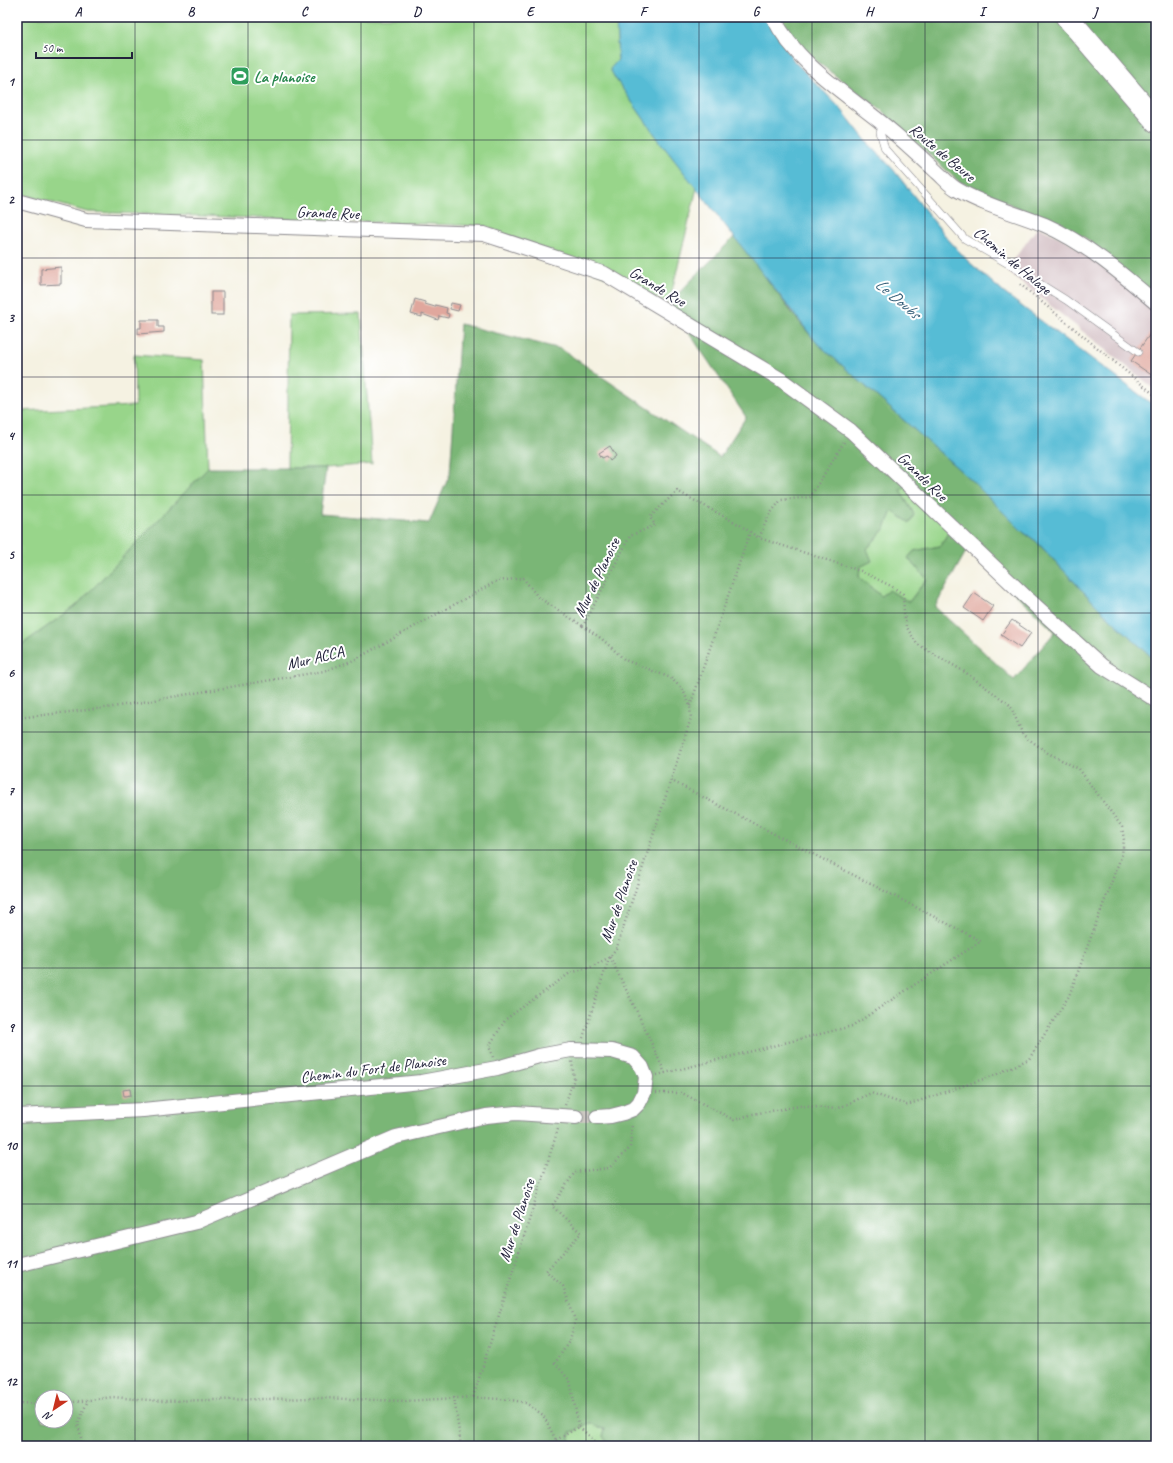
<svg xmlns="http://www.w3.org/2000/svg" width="1173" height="1463" font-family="Caveat,sans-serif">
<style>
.industrial{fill:#d2bec3}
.green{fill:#98d58a;stroke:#5d7c62}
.forest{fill:#7ab676;stroke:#4e6c58;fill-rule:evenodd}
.water{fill:#56bcd5;stroke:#3c6f88}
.building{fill:#e0a79d}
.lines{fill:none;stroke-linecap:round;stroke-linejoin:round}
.street-tunnel{stroke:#cbc8c1;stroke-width:14;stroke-dasharray:14 7;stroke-linecap:butt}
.lane-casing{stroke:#8c8a8e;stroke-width:8}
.street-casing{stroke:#8c8a8e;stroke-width:16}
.primary-casing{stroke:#8c8a8e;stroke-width:24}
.path{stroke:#8c8a8e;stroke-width:2.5;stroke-dasharray:1 3;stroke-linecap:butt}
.lane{stroke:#fff;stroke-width:7}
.street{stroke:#fff;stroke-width:14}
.primary{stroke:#fff;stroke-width:22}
.grid{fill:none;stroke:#22223b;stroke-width:1;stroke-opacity:0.55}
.labels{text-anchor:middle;stroke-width:4;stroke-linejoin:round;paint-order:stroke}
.leisure-label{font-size:16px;font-weight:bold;fill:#27864d;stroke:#fff;text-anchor:start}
.street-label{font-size:16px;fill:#22223b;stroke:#fff}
.water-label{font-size:17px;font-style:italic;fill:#376079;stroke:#fff}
.neatline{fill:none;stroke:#22223b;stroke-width:1.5}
.grid-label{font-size:13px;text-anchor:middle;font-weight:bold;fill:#22223b}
</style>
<rect width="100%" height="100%" fill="#fff"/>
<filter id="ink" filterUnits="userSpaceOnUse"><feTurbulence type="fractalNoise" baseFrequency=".025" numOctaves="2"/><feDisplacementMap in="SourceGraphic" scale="8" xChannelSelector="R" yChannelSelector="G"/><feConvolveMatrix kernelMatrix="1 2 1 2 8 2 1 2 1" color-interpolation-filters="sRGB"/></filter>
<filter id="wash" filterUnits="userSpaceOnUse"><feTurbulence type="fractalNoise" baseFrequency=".012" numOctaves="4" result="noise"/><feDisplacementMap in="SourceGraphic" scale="16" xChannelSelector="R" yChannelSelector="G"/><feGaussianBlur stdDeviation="0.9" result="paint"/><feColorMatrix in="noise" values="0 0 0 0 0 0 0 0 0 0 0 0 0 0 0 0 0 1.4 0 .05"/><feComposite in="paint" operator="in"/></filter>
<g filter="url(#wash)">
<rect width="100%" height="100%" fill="#f5f2e2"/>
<polygon class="industrial" points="1038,227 1067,241 1156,308 1156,390 1006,270"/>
<g class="green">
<polygon points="17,17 616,17 618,60 611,69 615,78 661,143 697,188 669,303 485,226 87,212 17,193"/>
<polygon points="361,314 372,464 326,468 287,468 289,315"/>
<polygon points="134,355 204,360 208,468 76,606 17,648 17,411 135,406"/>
<polygon points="905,486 950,530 940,546 914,551 908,558 927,578 909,602 889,590 881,596 859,577 860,567 867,549 885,528 892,510 910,523 914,514 900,490"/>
<path d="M591,1423L599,1428L605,1429L603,1436L609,1446H559L570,1444V1432C579,1431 582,1425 591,1423Z"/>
</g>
<g class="forest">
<polygon points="779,17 1156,17 1156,297 1084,237 958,181 881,110 808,55 783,25"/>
<path d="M735,236L792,313L816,342L972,481L1023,532L1036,541L1098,607L1156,661V1446H609L603,1436L605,1429L599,1428L591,1423C582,1425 579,1431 570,1432V1444L559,1446H17V648L76,606L208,468H326L320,514L429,523L450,474L460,324L561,349L720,457L746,417L669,303ZM905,487L950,530L940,546L914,551L908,558L927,579L909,602L889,590L881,596L859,577L860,567L872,561L867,549L885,528L892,511L910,523L914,514L900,490ZM968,548L1055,632L1014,680L935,607ZM42,1397H66V1421H42Z"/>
</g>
<polygon class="water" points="616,17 765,17 794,61 841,109 868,143 892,168 947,238 968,261 1004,293 1156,407 1156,661 1098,607 1036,541 1023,532 972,481 816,342 661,143 615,78 610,69 618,60"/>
<g id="blocks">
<g class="building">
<polygon points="61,267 61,284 41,285 41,269"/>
<rect x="211" y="292" width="12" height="23"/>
<polygon points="415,299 425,302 425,304 435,307 435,305 447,308 446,313 449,314 448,318 439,316 438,320 422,314 422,317 411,314"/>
<polygon points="451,303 460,305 458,311 450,309"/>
<polygon points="141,320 158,320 158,327 164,327 164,332 138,334 138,328 141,328"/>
<polygon points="1155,327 1156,328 1156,378 1131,361"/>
<polygon points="610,446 616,456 610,461 607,456 602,458 599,453"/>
<polygon points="974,593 993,606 983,621 964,608"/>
<polygon points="1012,620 1031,633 1020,648 1001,635"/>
<polygon points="130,1089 131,1095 124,1096 123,1090"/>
</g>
</g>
</g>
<g filter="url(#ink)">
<use href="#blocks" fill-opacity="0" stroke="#8c8a8e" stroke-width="1"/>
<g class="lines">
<polyline class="street-tunnel" points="576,1117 597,1117"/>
<defs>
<polyline id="lane" points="883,124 880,132 885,149 965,239 1010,265 1066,300 1138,352"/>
<g id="street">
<path d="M773,17C799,69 853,97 895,134C909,146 923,159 937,172C944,178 950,186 958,190C985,206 1016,213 1045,225C1086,243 1122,274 1156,303"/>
<polyline points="17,201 86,220 484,234 605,274 780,379 851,431 1028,599 1102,666 1156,700"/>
<polyline points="17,1116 143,1110 421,1082 497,1068 539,1056 571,1050 612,1051 633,1057 642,1067 646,1077 644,1093 639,1103 633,1109 623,1113 611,1116 597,1117"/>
<polyline points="17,1265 196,1222 396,1137 486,1116 516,1113 576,1117"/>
</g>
<polyline id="primary" points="1067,17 1156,121"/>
</defs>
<use href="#lane" class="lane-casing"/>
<use href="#street" class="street-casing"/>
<use href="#primary" class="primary-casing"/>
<g class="path">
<polyline points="1020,284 1156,396"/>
<polyline points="690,706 750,532"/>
<polyline points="17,718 113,707 324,671 354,660 497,581 523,578 538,597 583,626"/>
<polyline points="610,957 639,1016 665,1073"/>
<polyline points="583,1038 609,958"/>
<polyline points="493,1057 489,1046 506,1019 570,973 591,967 610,957 617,947 691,718 690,706 683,690 671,678 625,660 602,639 583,626 630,536 655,525 650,517 677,491 740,525 759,538 769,515 781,500 810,497 844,442"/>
<polyline points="657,1075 852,1026 981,941 670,780"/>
<polyline points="656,1093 682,1093 734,1120 753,1114 800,1106 837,1109 871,1093 907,1105 995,1075 1029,1059 1069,996 1122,854 1124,840 1122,827 1079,769 1048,753 1023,735 1010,705 965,672 917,644 906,626 904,613 903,594 891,586 861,571 759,538"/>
<polyline points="565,1105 574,1079 572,1061"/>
<polyline points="454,1397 461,1446"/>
<polyline points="473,1397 558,1129"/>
<polyline points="17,1403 42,1404"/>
<polyline points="66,1403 113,1397 161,1401 320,1398 406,1401 473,1397 512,1400 526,1403 543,1415 556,1440 557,1446"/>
<polyline points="579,1427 594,1440 597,1446"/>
<polyline points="556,1440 579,1427 570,1381 555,1363 570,1340 575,1320 563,1286 546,1271 581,1233 552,1206 575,1172 609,1168 630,1148 632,1124"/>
<polyline points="81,1446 81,1437 78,1424 88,1400"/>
</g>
<use href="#lane" class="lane"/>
<use href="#street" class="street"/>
<use href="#primary" class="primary"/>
</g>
</g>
<path class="grid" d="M135,17V1446M248,17V1446M361,17V1446M474,17V1446M586,17V1446M699,17V1446M812,17V1446M925,17V1446M1038,17V1446M17,140H1156M17,258H1156M17,377H1156M17,495H1156M17,613H1156M17,732H1156M17,850H1156M17,968H1156M17,1086H1156M17,1204H1156M17,1323H1156"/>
<defs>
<symbol id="stadium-square" viewBox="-11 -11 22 22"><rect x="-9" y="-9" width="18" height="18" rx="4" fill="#2e9e5b" stroke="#fff"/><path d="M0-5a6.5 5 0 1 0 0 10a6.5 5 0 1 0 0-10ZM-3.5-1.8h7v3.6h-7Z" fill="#fff"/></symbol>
</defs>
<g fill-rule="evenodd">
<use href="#stadium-square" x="229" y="65" width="22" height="22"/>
</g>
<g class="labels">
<g class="leisure-label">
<text x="254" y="82">La planoise</text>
</g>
<g class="street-label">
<text transform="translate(943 152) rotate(40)" y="6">Route de Beure</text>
<text transform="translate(328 212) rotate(2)" y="6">Grande Rue</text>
<text transform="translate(1013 260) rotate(40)" y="6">Chemin de Halage</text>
<text transform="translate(658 286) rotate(31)" y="6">Grande Rue</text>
<text transform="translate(923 476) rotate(44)" y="6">Grande Rue</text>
<text transform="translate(596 577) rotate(-64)" y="6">Mur de Planoise</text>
<text transform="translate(315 657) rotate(-14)" y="6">Mur ACCA</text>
<text transform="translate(618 901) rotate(-71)" y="6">Mur de Planoise</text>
<text transform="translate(373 1068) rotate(-7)" y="6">Chemin du Fort de Planoise</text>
<text transform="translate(516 1220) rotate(-72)" y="6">Mur de Planoise</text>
</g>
<g class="water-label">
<text transform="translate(898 298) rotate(40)" y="6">Le Doubs</text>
</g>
</g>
<rect width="1173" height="1463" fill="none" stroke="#fff" stroke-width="44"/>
<g transform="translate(54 1409) rotate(215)"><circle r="19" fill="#ffffff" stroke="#a7a7b1"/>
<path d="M0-3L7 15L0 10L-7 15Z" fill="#c8321e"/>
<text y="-6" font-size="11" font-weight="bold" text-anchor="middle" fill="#22223b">N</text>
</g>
<path d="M36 52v6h96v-6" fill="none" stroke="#22223b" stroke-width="2"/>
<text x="42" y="52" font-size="12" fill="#22223b" stroke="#ffffff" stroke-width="3" paint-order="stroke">50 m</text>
<rect x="22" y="22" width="1129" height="1419" class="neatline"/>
<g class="grid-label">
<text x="78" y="16">A</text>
<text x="191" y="16">B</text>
<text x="304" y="16">C</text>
<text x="417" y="16">D</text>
<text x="530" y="16">E</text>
<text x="643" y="16">F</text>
<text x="756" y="16">G</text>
<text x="869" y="16">H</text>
<text x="982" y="16">I</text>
<text x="1095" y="16">J</text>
<text x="11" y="86">1</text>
<text x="11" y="204">2</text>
<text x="11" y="322">3</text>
<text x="11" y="440">4</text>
<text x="11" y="559">5</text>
<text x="11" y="677">6</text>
<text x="11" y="795">7</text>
<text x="11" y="913">8</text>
<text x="11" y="1032">9</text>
<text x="11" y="1150">10</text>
<text x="11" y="1268">11</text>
<text x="11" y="1386">12</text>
</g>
</svg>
